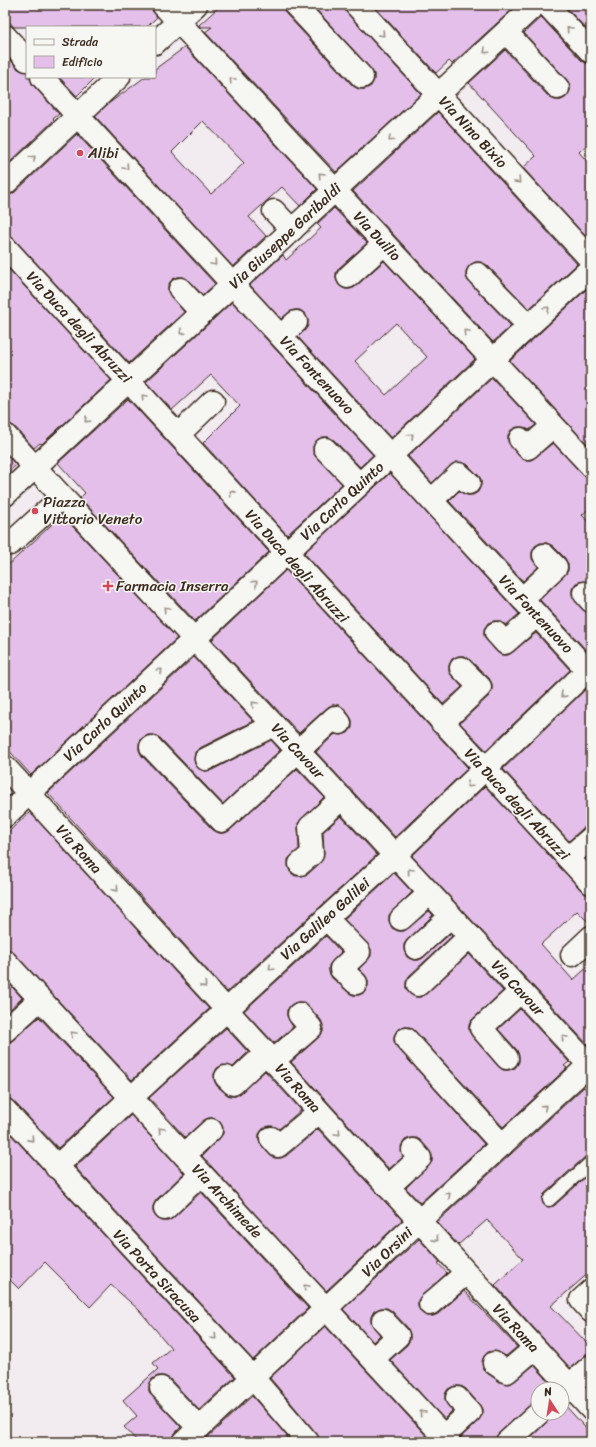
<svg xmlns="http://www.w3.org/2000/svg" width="596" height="1447" font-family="Sriracha,sans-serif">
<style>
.building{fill:#e3bfea;stroke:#3b2a1e;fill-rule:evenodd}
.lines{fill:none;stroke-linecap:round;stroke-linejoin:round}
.lane-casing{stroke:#3b2a1e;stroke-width:15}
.street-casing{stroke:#3b2a1e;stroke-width:25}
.secondary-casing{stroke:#3b2a1e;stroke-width:25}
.lane{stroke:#f6f6f2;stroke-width:12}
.street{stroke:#f6f6f2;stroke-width:22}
.secondary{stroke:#f6f6f2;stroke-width:22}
.oneway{stroke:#989088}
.poi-dot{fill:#d1495b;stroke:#f6f6f2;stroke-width:1.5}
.labels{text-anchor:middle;stroke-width:3;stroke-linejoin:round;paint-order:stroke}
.street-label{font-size:15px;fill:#3b2a1e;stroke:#f6f6f2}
.poi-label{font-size:15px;fill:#3b2a1e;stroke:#f6f6f2;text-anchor:start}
</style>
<rect width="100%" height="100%" fill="#f2ebf0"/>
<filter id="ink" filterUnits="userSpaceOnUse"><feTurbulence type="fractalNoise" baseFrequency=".025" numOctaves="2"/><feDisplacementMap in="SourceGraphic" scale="8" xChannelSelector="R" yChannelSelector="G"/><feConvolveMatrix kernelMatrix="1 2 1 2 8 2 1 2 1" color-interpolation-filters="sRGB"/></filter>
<g filter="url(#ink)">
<g class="building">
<polygon points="5,5 149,5 157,17 147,27 14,27 5,17"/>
<polygon points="221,5 283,5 286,14 353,86 359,89 365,89 371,86 374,80 374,74 371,69 312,5 344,5 347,13 421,94 336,172 205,32 212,27 200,27 199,25"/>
<polygon points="373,5 517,5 452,64 449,61 436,73"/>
<polygon points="564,5 591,5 591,34"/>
<polygon points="541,17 582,61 591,64 591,141 579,152 591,166 591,242 523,168 536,156 469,83 505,50 549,97 555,100 561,100 566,97 570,91 570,85 567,80 524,33"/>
<path d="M185,47L317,189L300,206L282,187L249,217L266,236L233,267L95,116L108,104L145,77H155V69ZM203,121L244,163L211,194L172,152Z"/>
<polygon points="9,58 18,69 27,72 27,77 30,77 33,85 59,114 53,119 54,120 5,167 5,61"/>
<polygon points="59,77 96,77 77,96"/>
<polygon points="438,112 577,264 529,309 487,265 481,262 475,262 470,265 466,271 466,277 469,282 511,326 493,342 353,191"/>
<polygon points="77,134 215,284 203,295 184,277 178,277 172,280 168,285 168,292 184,312 129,363 14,239 5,235 5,196 14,193"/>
<path d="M334,208L367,243L339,268L336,273V279L339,285L345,289H350L356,286L384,261L475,359L391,438L298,337L308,326V320L305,314L300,310H294L281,319L250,285L283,255L286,260L321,228L317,224ZM396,323L427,357L386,395L355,361Z"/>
<polygon points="5,265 111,380 42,444 40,443 34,448 14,426 5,423"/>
<polygon points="591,285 591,448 510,361"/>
<polygon points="232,302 373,455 360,467 334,440 329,437 322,437 317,440 313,446 313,452 316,457 342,484 287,535 203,443 240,406 211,375 172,410 146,382"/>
<polygon points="492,378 536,425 529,430 524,427 517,427 511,430 508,435 508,442 519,456 524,460 531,460 553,443 582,474 591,478 591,507 582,515 591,525 591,583 582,581 576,583 572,589 572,595 582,609 591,613 591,649 588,652 540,600 568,571 568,564 565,558 553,546 547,543 540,543 535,546 532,552 532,559 538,567 523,581 449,501 459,491 467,495 473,495 478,492 481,485 481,479 477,474 467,464 456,462 432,483 408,456"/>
<polygon points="128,399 269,552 195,621 80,498 85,493 58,463"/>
<polygon points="5,453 16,465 5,475"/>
<polygon points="390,473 519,614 506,625 500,621 494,621 488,623 484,629 484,636 496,651 501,655 508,655 536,633 570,670 486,750 460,723 489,696 492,690 492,684 489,678 465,656 458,656 452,659 449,665 449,672 462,687 443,704 304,553"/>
<polygon points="62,515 177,638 31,775 5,746 5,568"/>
<polygon points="286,570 468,768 395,837 316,752 335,734 342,735 348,733 352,728 352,720 345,709 339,705 332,705 327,708 299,733 212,640"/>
<polygon points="194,657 253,721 200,748 195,752 194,759 195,764 199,769 205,771 212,770 271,740 280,750 223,804 160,738 155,735 148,735 142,738 139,743 139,750 142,756 213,830 219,833 225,833 230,830 297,769 324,797 298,823 299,849 288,859 288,866 290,872 295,876 302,876 308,874 320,863 324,853 323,832 341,816 377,855 227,992 48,793"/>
<polygon points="587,688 591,692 591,826 583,828 569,841 503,769"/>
<polygon points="485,786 582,891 591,895 591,925 577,911 541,944 573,980 591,964 591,1042 588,1045 412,856"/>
<polygon points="30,812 209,1009 132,1080 14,953 5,949 5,835"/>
<polygon points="394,873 412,892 389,915 389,921 392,928 398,931 404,931 429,911 433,915 404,944 404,950 407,957 413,960 419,960 450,934 452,936 409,976 406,982 406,988 409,993 415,997 421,997 426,994 469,954 503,991 473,1019 469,1025 469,1031 472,1036 498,1066 503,1070 509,1070 515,1068 519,1062 519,1056 517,1050 498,1029 520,1009 569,1062 564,1066 567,1068 503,1127 415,1031 410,1027 404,1027 397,1030 394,1036 394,1041 397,1047 484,1144 420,1203 406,1188 432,1162 432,1155 422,1142 417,1138 410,1138 405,1140 401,1146 403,1157 389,1169 291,1062 319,1037 323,1032 323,1025 321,1020 308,1006 304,1002 297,1002 291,1005 287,1010 287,1016 293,1027 274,1043 244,1011 326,936 341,952 329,965 329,972 332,978 353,995 359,995 365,992 368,986 368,980 359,969 371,956 371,949 344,919"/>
<polygon points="5,979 22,998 5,1014"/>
<polygon points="39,1017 114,1097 58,1148 14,1102 5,1098 5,1043 13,1040"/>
<polygon points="226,1028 248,1052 233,1067 223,1065 217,1068 214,1074 214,1080 217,1086 229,1096 236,1096 265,1071 301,1110 279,1129 269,1126 263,1129 259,1134 259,1141 269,1154 274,1158 281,1158 286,1156 318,1129 402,1220 326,1291 202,1156 223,1134 223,1128 220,1122 214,1118 208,1118 185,1137 149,1098"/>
<polygon points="584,1087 591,1094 591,1155 586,1156 544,1194 542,1201 546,1207 554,1206 591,1172 591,1271 551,1306 591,1347 591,1351 570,1368 495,1285 523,1259 487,1220 458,1245 437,1222"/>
<polygon points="131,1115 184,1173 156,1200 153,1206 153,1212 156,1217 162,1221 168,1221 173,1218 201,1192 308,1308 253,1360 75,1167"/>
<polygon points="5,1128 235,1377 199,1410 170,1379 164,1376 158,1376 152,1379 149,1385 149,1391 152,1396 181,1427 175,1433 172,1442 138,1442 124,1427 137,1416 123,1400 158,1369 153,1363 171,1348 139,1310 111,1285 90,1307 45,1262 19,1289 5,1275"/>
<polygon points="419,1239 440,1262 438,1263 447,1273 418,1300 418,1307 421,1312 426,1316 433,1316 438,1314 464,1291 517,1347 506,1356 495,1351 488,1352 484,1356 482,1362 483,1369 487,1373 500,1382 510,1384 534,1365 552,1385 549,1388 550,1389 538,1389 538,1401 531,1404 499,1433 495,1442 461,1442 460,1438 478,1421 482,1415 482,1409 479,1404 466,1389 461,1386 455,1386 448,1389 445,1394 445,1400 452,1411 444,1419 390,1360 407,1345 410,1340 410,1334 407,1327 392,1311 387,1308 381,1308 374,1311 371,1317 371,1323 380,1335 373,1342 343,1309"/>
<polygon points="325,1326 432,1442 320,1442 317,1434 270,1378"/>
<polygon points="252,1396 292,1442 202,1442 208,1437"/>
<polygon points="562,1404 564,1404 591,1434 591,1442 526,1442 547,1422 551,1413 562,1413"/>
</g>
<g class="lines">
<defs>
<polyline id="lane" points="549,1200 591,1162"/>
<g id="street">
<polyline points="163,5 591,466"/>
<polyline points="295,5 362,77"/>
<polyline points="356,5 591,260"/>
<polyline points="547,5 591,52"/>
<polyline points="506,32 558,88"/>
<polyline points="5,36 27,60"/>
<polyline points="155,43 196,5"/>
<polyline points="42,77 591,674"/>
<polyline points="5,184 119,77"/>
<polyline points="274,211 292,230"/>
<polyline points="5,247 591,883"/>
<polyline points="478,274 529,326"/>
<polyline points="348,277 384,244"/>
<polyline points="180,289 202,313"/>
<polyline points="281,336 296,322"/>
<polyline points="179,434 213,401"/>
<polyline points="520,439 528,448 553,426"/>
<polyline points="325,449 359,484"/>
<polyline points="5,495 535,5"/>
<polyline points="432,500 459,474 469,483"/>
<polyline points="5,538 10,544 62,497"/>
<polyline points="584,593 591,601"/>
<polyline points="522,599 556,567 544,555"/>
<polyline points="496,633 505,643 537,615"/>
<polyline points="442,723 480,687 461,668"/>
<polyline points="151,747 222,821 335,717 340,723"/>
<polyline points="206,759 274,725"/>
<polyline points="5,816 591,268"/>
<polyline points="568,858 591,838"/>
<polyline points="300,864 312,854 310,827 342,798"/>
<polyline points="326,918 359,952 341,969 356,983"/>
<polyline points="401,919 430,893"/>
<polyline points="416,948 451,916"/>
<polyline points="572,955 591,937"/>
<polyline points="5,961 449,1442"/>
<polyline points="418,985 470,936"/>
<polyline points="5,1031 40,999"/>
<polyline points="406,1039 502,1145"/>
<polyline points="507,1058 481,1028 521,991"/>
<polyline points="273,1061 311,1028 299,1014"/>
<polyline points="226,1077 233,1084 266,1053"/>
<polyline points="5,1110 253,1378 308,1442"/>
<polyline points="271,1138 278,1146 319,1112"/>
<polyline points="184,1155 211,1130"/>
<polyline points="56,1167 395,855 591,667"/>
<polyline points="388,1187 420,1158 413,1150"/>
<polyline points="165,1209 201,1174"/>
<polyline points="591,1291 581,1300 591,1311"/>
<polyline points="430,1304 466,1273"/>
<polyline points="373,1359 398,1336 383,1320"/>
<polyline points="494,1363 507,1372 535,1348"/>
<polyline points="161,1388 199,1428"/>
<polyline points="562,1392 591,1366"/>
<polyline points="444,1436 470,1412 457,1398"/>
<polyline points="184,1442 419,1221 591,1063"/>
<polyline points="507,1442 539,1413"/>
</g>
<g id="secondary">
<polyline points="5,435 591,1067"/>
<polyline points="5,767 591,1409"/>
</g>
</defs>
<use href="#lane" class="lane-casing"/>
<use href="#street" class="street-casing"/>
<use href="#secondary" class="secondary-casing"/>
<use href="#lane" class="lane"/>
<use href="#street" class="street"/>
<use href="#secondary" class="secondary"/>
</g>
<defs><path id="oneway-chevron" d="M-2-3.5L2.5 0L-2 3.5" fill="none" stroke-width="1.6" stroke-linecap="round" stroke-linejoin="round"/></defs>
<g class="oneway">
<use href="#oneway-chevron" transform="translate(569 29) rotate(-133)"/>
<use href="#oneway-chevron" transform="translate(382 34) rotate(47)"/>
<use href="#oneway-chevron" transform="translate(486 51) rotate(137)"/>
<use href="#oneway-chevron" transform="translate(232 80) rotate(-133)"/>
<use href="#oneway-chevron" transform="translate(391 139) rotate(137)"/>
<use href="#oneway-chevron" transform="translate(33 158) rotate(-43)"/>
<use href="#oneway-chevron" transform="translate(126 167) rotate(47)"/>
<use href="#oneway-chevron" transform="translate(321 175) rotate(-133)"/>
<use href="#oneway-chevron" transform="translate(518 181) rotate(47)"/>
<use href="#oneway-chevron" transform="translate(214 263) rotate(47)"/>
<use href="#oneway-chevron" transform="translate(547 309) rotate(-43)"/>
<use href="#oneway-chevron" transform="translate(182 332) rotate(137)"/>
<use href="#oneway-chevron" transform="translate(466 332) rotate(-133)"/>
<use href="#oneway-chevron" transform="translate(144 397) rotate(-133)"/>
<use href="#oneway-chevron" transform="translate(87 420) rotate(138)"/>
<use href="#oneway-chevron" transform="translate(411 436) rotate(-43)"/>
<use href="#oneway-chevron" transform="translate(232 493) rotate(-132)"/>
<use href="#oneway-chevron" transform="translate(255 583) rotate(-43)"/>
<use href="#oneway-chevron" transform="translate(166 609) rotate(-133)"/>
<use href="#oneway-chevron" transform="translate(160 671) rotate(-43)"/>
<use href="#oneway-chevron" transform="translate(563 695) rotate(136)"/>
<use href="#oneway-chevron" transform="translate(254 704) rotate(-133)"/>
<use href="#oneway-chevron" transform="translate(469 785) rotate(137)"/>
<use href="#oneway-chevron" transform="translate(410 871) rotate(-133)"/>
<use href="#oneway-chevron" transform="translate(116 889) rotate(48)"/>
<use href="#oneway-chevron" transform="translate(271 968) rotate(138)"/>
<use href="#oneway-chevron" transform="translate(204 985) rotate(48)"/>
<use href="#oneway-chevron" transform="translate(73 1034) rotate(-133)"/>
<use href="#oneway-chevron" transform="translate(564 1038) rotate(-133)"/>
<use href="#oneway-chevron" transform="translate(544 1107) rotate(-42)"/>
<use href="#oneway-chevron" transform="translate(161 1130) rotate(-133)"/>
<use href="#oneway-chevron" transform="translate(338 1133) rotate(47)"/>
<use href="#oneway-chevron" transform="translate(31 1139) rotate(48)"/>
<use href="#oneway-chevron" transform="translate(448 1195) rotate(-43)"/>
<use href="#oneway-chevron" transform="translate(436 1239) rotate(48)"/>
<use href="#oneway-chevron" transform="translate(306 1287) rotate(-133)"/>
<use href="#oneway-chevron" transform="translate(214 1337) rotate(47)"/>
<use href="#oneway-chevron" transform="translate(422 1413) rotate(-133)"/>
</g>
</g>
<g class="poi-dot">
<circle cx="80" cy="153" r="4"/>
<circle cx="35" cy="511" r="4"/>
<path d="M106 580h4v4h4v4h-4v4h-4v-4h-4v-4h4z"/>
</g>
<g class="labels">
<g class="street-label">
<text transform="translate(473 132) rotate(47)" y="5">Via Nino Bixio</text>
<text transform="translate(285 236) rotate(-43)" y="5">Via Giuseppe Garibaldi</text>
<text transform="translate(377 236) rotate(47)" y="5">Via Duilio</text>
<text transform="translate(79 327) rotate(47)" y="5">Via Duca degli Abruzzi</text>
<text transform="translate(317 375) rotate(47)" y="5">Via Fontenuovo</text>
<text transform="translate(342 501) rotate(-43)" y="5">Via Carlo Quinto</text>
<text transform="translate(297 566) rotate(48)" y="5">Via Duca degli Abruzzi</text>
<text transform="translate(536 614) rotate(47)" y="5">Via Fontenuovo</text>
<text transform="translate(105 722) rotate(-43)" y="5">Via Carlo Quinto</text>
<text transform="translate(298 751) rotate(47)" y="5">Via Cavour</text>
<text transform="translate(517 804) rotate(47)" y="5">Via Duca degli Abruzzi</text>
<text transform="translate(79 849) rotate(48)" y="5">Via Roma</text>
<text transform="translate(325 919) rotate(-42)" y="5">Via Galileo Galilei</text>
<text transform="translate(518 988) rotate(47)" y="5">Via Cavour</text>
<text transform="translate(298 1088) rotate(48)" y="5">Via Roma</text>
<text transform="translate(227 1201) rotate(47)" y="5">Via Archimede</text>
<text transform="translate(387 1252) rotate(-44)" y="5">Via Orsini</text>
<text transform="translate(157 1276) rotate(47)" y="5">Via Porta Siracusa</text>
<text transform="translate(516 1328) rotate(47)" y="5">Via Roma</text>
</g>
<g class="poi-label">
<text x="88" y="158">Alibi</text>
<text x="43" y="507">Piazza<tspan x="43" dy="17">Vittorio Veneto</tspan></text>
<text x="116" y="591">Farmacia Inserra</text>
</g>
</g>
<rect width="596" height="1447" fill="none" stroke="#f6f6f2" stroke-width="20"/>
<rect x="10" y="10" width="576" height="1427" fill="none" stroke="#3b2a1e" stroke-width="1.5" filter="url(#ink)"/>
<rect x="26" y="26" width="130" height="52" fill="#f6f6f2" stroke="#aba49d"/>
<rect x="34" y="39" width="20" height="6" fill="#f6f6f2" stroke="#aba49d"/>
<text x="62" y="46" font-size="12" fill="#3b2a1e">Strada</text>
<rect x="34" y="56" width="20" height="12" fill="#e3bfea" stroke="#aba49d"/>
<text x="62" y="66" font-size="12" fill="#3b2a1e">Edificio</text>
<g transform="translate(550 1401) rotate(348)"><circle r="19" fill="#f6f6f2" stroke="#aba49d"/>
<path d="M0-3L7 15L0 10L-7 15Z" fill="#d1495b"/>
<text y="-6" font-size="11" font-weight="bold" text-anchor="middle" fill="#3b2a1e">N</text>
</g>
</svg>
